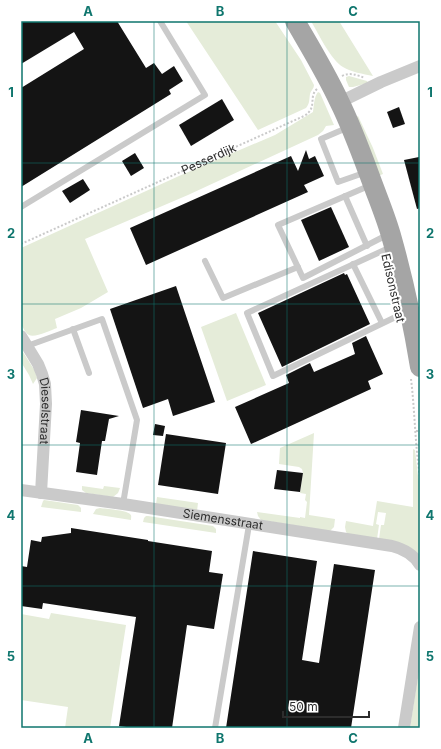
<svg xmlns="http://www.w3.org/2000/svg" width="441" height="749" font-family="Inter,sans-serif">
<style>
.green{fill:#e5ecd9}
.building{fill:#141414}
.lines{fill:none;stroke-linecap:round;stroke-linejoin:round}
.path{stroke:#cacaca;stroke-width:2;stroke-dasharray:2 2;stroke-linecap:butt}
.lane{stroke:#cacaca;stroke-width:6}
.street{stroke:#cacaca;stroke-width:12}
.primary{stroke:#a5a5a5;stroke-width:20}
.grid{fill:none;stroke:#0f766e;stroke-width:1;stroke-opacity:0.55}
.labels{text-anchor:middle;stroke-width:4;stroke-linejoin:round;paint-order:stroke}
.street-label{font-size:12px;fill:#2d2d2d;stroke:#fff}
.neatline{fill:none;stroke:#0f766e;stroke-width:1.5}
.grid-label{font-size:13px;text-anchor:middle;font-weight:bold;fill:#0f766e}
</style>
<rect width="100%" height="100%" fill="#fff"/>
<g class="green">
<path d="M186,21H275L301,60L314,85C314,89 311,90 310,94C309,100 310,103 306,108L258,130Z"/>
<path d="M311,21H339L373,76C363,74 351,72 343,67C331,60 318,33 311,21Z"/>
<polygon points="349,76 367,81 368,83 353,87 349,87 346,80 346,77"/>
<path d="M318,92L320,93L334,125L326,126L323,131L318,135L188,195L85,239L108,292L81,308L55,319L57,328C51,330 35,338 29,335C25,333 23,327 21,324V248L179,176L275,135L313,112C314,105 314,97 318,92Z"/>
<polygon points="358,116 373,148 383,174 378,176 355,118"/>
<polygon points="236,313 266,385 227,401 201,327"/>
<polygon points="21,349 35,371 37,378 33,384 29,375 21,362"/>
<polygon points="314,433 309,515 335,519 334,527 330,531 261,520 258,516 257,512 300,518 300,517 305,518 307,502 305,500 306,494 300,493 303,473 302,469 299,467 279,464 280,448"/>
<polygon points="413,449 415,450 418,476 420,487 420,556 379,539 381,525 384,525 386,513 378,512 376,524 379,525 377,539 348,534 346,532 345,527 346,521 373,526 377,501 413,507"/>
<polygon points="82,486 103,489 104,486 120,488 118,493 113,497 86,493 82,490"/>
<polygon points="157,497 198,503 197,511 156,504"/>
<polygon points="44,500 78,505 81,508 81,512 41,507 43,501"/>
<path d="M100,508C106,509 126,510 130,514C132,516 131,517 131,520L93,514L96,509Z"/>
<polygon points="146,516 148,516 213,526 216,529 216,533 143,522 144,518"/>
<polygon points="51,613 126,625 110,728 65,728 68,707 21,700 21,614 49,619"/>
<polygon points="420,663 420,728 410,728"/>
</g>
<g class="building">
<polygon points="21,21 117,21 146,68 154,63 162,74 174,66 183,81 169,90 171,94 21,187 21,88 84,49 74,32 21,64"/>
<polygon points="222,99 234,120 191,146 179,125"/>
<polygon points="399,107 405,124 393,128 387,112"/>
<polygon points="306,150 309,159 315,156 324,176 304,185 308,192 146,265 130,228 291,156 298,171"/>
<polygon points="135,153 144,168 131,176 122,161"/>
<polygon points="419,157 420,162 420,208 417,209 404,160"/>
<polygon points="83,179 90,190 70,203 62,191"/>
<polygon points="331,207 349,247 319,261 301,220"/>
<polygon points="344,273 345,275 347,274 370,324 282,367 258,313"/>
<polygon points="176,286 215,402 173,416 168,399 143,408 110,309"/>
<polygon points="366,336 383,374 368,381 371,389 251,444 235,407 289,383 286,375 310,363 314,372 355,354 352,343"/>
<polygon points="81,410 119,416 109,419 105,441 102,441 97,475 76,472 80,443 76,442"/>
<polygon points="155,424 165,426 163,436 153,435"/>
<polygon points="166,434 226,443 218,494 158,485"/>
<polygon points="277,470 303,473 300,492 274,489"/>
<polygon points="71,528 148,540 148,541 212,551 209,572 223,574 214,629 187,625 172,728 134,728 119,726 136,617 43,603 42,609 21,606 21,566 27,567 31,540 41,542 42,537 71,533"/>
<polygon points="253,551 317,561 302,660 319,663 334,564 375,570 351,728 226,728"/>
</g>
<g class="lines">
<g class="path">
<path d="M342,76C350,72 357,75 365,78"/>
<path id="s1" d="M21,244L304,116C318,108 308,97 317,89"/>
<path d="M411,379C415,412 415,445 420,477"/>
<polyline points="416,431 420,431"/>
</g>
<g class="lane">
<polyline points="349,127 321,139 338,182 358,175 365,171"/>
<polyline points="370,183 364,188 278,225 303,278 387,235"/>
<polyline points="345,196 367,246"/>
<polyline points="21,207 205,95 160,21"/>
<polyline points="391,247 247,313 273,376 406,312"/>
<polyline points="205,261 223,298 298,267"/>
<polyline points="353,264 382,323"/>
<polyline points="73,329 89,373"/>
<polyline points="27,346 102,319 137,420 123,504"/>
<polyline points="215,728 249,525"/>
</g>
<g class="street">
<polyline points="340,102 381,82 420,66"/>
<path id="s2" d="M21,336L38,364L42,374L45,384L46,404L41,493"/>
<path id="s3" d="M21,490L123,504L392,546C404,549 414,555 420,565"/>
<polyline points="404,728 420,627"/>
</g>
<path class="primary" d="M295,21C310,47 326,73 339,101C352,127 362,155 372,182C379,201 387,220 392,239C404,282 413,324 420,367"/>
</g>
<path class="grid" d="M154,21V728M287,21V728M21,163H420M21,304H420M21,445H420M21,586H420"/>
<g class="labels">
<g class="street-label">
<text dy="4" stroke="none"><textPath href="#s1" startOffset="206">Pesserdijk</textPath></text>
<text transform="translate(393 288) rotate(77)" y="4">Edisonstraat</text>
<text dy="4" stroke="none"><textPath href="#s2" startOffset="81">Dieselstraat</textPath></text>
<text dy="4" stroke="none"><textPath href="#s3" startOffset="204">Siemensstraat</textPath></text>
</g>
</g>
<rect width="441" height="749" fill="none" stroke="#ffffff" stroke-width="44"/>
<path d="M283 711v6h86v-6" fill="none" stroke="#2d2d2d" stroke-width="2"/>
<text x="289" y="711" font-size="12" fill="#2d2d2d" stroke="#ffffff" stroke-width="3" paint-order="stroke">50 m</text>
<rect x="22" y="22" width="397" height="705" class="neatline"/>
<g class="grid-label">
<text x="88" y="16">A</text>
<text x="220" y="16">B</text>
<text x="353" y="16">C</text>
<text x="11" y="97">1</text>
<text x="430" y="97">1</text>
<text x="11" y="238">2</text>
<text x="430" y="238">2</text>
<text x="11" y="379">3</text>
<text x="430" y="379">3</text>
<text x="11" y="520">4</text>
<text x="430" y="520">4</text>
<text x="11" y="661">5</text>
<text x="430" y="661">5</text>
<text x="88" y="743">A</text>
<text x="220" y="743">B</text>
<text x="353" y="743">C</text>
</g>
</svg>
